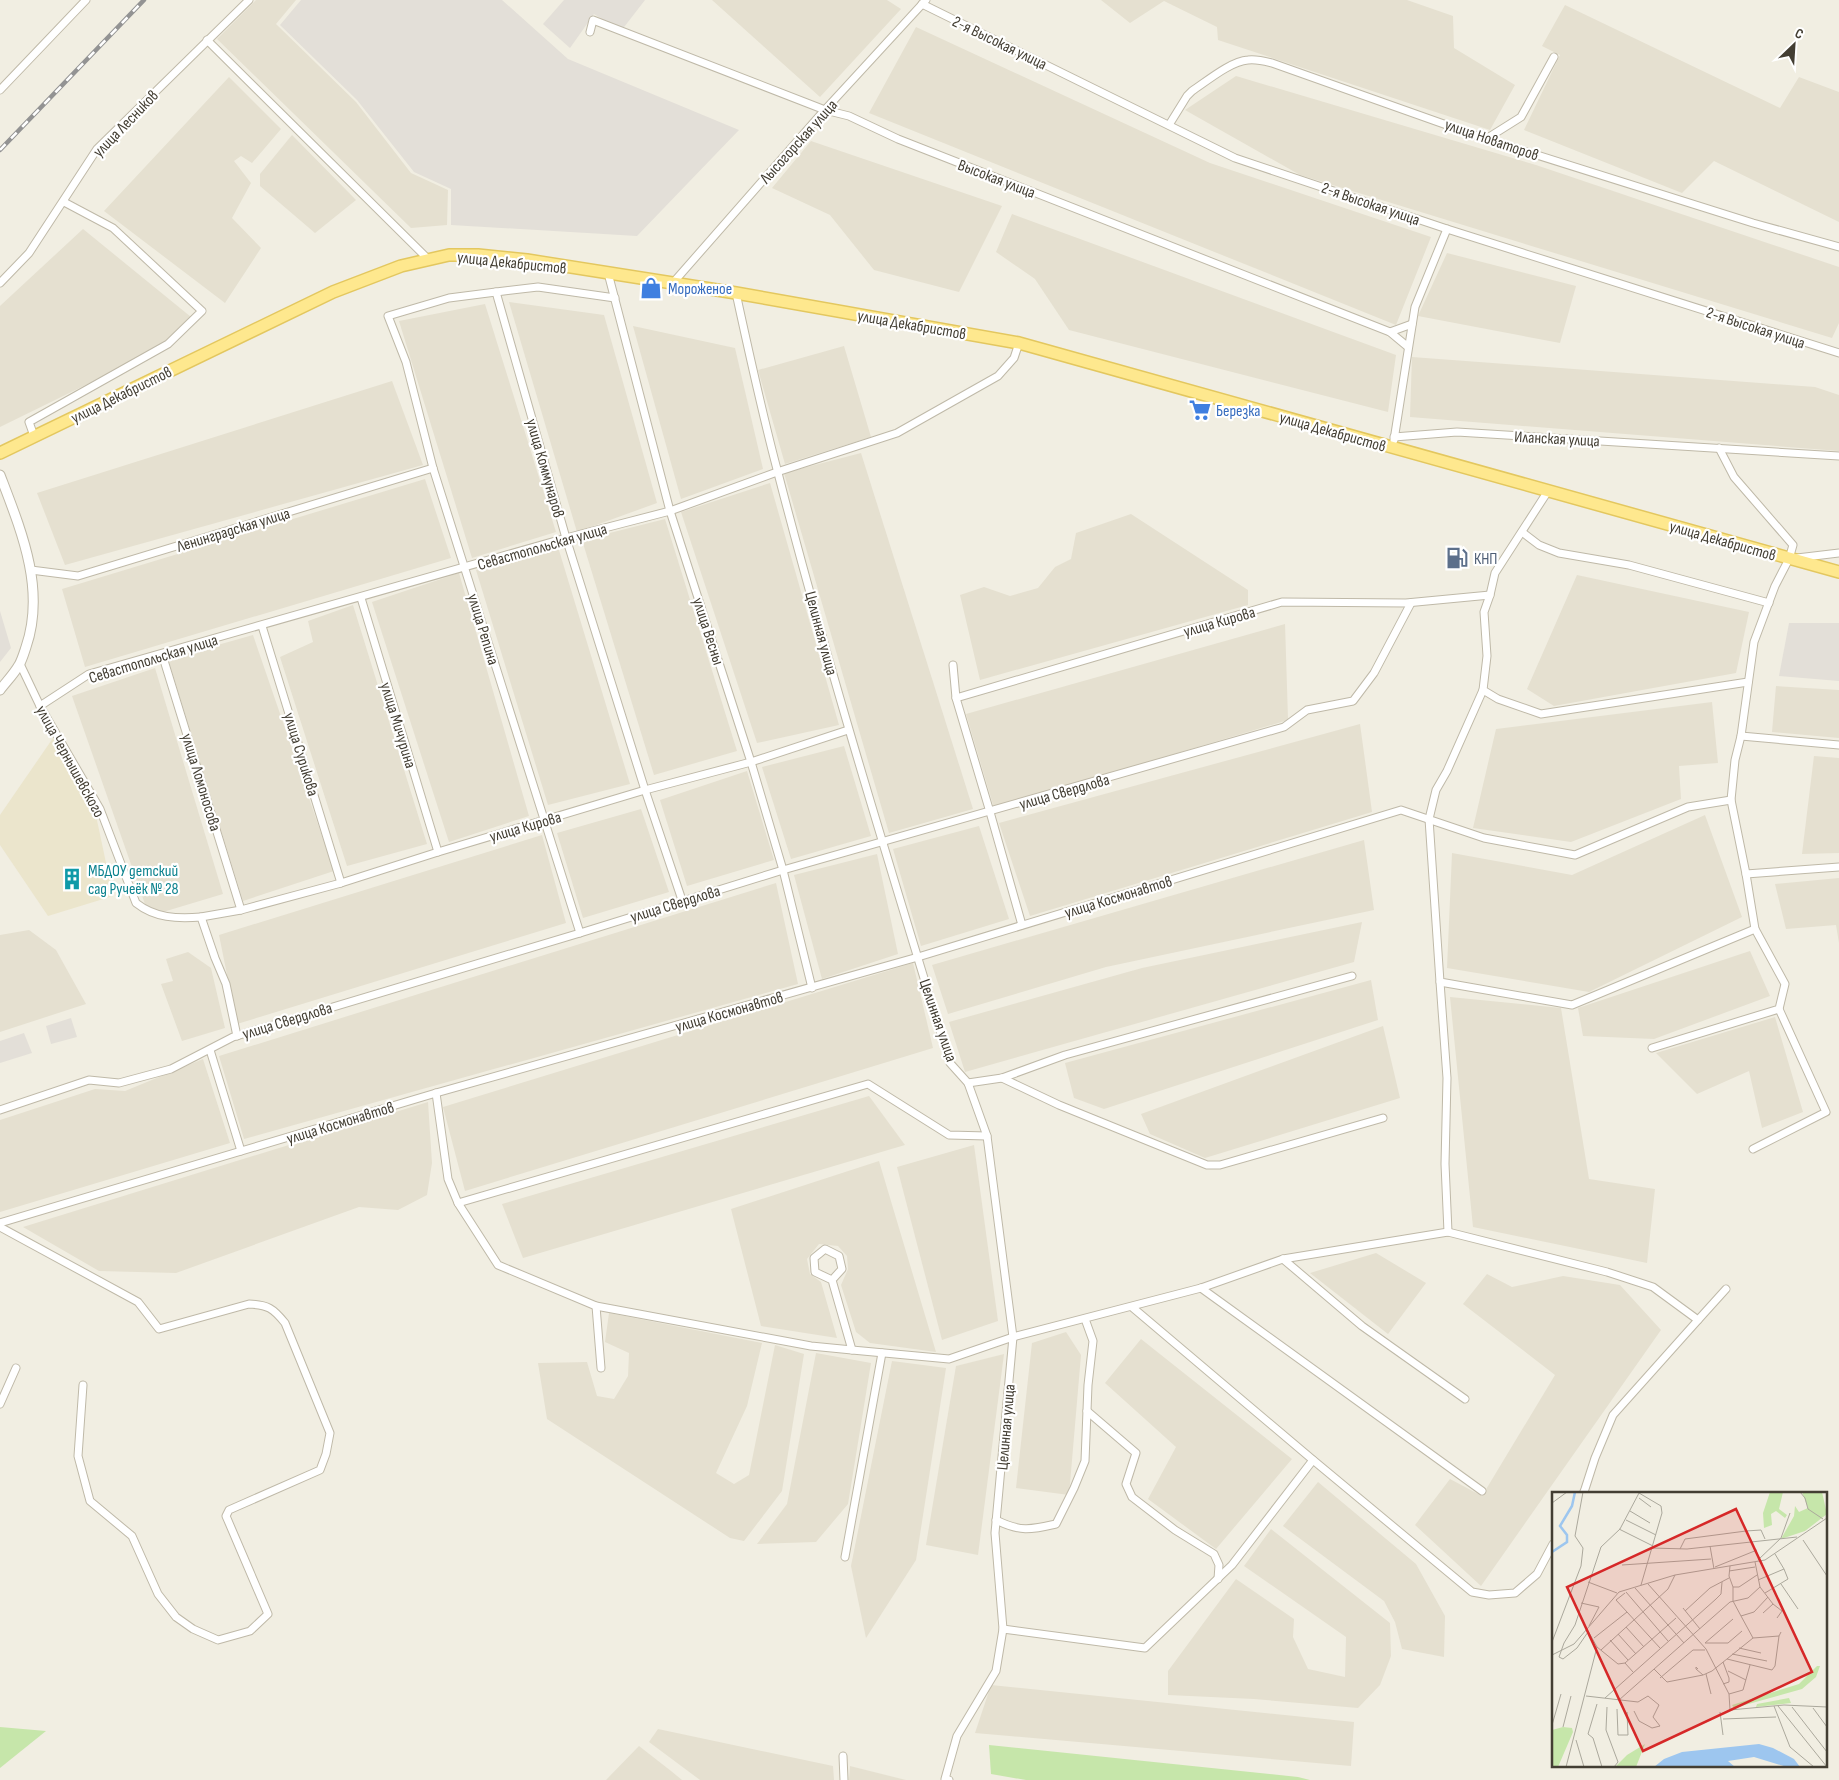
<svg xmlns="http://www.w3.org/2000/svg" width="1839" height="1780" font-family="'Sofia Sans Condensed',sans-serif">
<rect width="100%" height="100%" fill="#f1eee2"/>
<g fill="#e5e0d0">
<path d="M256,0H296L276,24L356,102L411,173L448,190L447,225L411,228L217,39Z"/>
<path d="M712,0H887L901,9L820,97Z"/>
<path d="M1101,0H1407L1453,16L1454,48L1515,85L1490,130L1218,40L1217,27L1164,1L1130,23Z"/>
<path d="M1565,5L1780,108L1799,77L1839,92V222L1714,161L1682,193L1524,130L1560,55L1542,46Z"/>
<path d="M916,27L1210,163L1431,237L1396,325L869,113Z"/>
<path d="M1236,76L1536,165L1839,267V323L1832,338L1300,175L1185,110Z"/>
<path d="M229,77L281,129L252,163L241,156L234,161L251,183L232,218L261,248L225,303L104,211Z"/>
<path d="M292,135L356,200L315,233L260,186V174Z"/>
<path d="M811,141L1002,206L959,292L874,270L830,215L772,188Z"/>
<path d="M1012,214L1396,355L1388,412L1069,330L1035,279L996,252Z"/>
<path d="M83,229L191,317L153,352L0,427V306Z"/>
<path d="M1447,253L1576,286L1560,343L1418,316Z"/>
<path d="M509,302L604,315L657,503L577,532Z"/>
<path d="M485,304L556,532L472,558L399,321Z"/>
<path d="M633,326L735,348L763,469L681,499Z"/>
<path d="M844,346L871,437L785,464L758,370Z"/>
<path d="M1412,357L1815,387L1839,395V451L1410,417Z"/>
<path d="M392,381L423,465L65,565L37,493Z"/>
<path d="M861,453L973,809L889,833L784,473Z"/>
<path d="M425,479L451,558L85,667L62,589Z"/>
<path d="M770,483L839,725L757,743L681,512Z"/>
<path d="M1131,514L1248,590V605L980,680L960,595L984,587L1010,596L1038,588L1055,567L1071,559L1076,533Z"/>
<path d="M665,519L737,751L654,775L582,540Z"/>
<path d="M558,547L630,784L548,805L476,570Z"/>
<path d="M459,573L529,816L449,842L372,602Z"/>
<path d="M1577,575L1749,612L1736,673L1554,706L1527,689Z"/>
<path d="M353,605L427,844L347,866L280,657L313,642L308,621Z"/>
<path d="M1285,624L1288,720L994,808L966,714Z"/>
<path d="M253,635L334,871L243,901L168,659Z"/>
<path d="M155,668L223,894L163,912L146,907L72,696Z"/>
<path d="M1776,686L1839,690V738L1772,732Z"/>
<path d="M1712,702L1718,763L1679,766L1681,799L1571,842L1473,828L1496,729Z"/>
<path d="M1360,724L1372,812L1030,916L999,823Z"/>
<path d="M844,746L871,836L791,859L762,767Z"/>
<path d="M1814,756L1839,758V853L1802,854Z"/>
<path d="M747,771L774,860L687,886L660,800Z"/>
<path d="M641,809L669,892L583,918L557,833Z"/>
<path d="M1705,815L1742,917L1589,992L1447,968L1452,853L1572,875Z"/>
<path d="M979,826L1009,919L921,946L893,849Z"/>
<path d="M542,835L566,923L237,1024L219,935Z"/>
<path d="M1364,840L1374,910L1106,967L948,1014L932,965Z"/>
<path d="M877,854L898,954L822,979L794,875Z"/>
<path d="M1839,878V943L1836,925L1786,929L1775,884Z"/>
<path d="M776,883L798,984L244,1139L219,1056Z"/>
<path d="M1362,922L1354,962L965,1072L949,1022L1142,968Z"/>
<path d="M29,930L56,950L86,1004L0,1032V935Z"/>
<path d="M1750,951L1770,996L1654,1039L1583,1036L1578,1008Z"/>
<path d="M188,952L211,968L225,1028L182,1041L161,984L173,981L166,959Z"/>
<path d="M913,963L933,1048L465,1191L443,1107Z"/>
<path d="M1371,980L1378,1020L1104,1109L1074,1098L1065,1063Z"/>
<path d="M1450,997L1561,1008L1589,1179L1655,1189L1647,1263L1473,1227Z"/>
<path d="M1775,1017L1803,1112L1762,1128L1749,1071L1697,1094L1656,1053Z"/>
<path d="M1383,1026L1400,1098L1205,1158L1150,1134L1141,1114Z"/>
<path d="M203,1059L230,1143L0,1212V1120L95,1089L125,1091Z"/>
<path d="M869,1096L905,1145L523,1258L502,1204Z"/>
<path d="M428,1102L432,1163L427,1195L398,1210L359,1207L176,1273L99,1271L23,1227Z"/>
<path d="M974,1145L998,1321L942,1340L897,1167Z"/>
<path d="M879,1161L936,1352L870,1343L856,1332L841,1285L848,1269L847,1256L838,1246L819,1244L807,1259L810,1274L821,1282L837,1338L761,1326L731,1209Z"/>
<path d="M1376,1253L1426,1283L1388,1334L1310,1273Z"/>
<path d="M1487,1274L1512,1287L1563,1276L1620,1285L1661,1330L1481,1586L1415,1525L1450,1479L1482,1496L1555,1375L1463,1304Z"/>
<path d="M609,1313L762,1343L747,1406L716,1473L734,1484L749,1475L775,1345L804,1354L782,1491L744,1541L730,1538L547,1419L538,1363L587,1362L597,1396L614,1399L628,1376L629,1353L605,1342Z"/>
<path d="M1066,1332L1081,1355L1069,1495L1016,1488L1032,1343Z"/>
<path d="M1141,1339L1292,1459L1216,1549L1148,1499L1176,1447L1105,1383Z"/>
<path d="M816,1353L871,1363L848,1504L816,1542L757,1544L787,1504Z"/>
<path d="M1004,1354L978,1555L926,1545L956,1366Z"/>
<path d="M892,1361L946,1368L916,1560L866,1638L851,1566Z"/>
<path d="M1318,1482L1416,1564L1445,1616L1444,1657L1402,1649L1395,1622L1384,1601L1283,1526Z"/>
<path d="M1271,1529L1390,1623L1391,1656L1380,1685L1358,1708L1254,1699L1168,1695V1671L1236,1579L1294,1619L1293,1637L1308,1669L1345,1677L1346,1637L1244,1566Z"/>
<path d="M991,1685L1354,1722L1351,1766L975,1733Z"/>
<path d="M658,1729L833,1766L834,1780H700L649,1742Z"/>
<path d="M639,1746L671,1771L682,1780H606Z"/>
<path d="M850,1766L906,1780H849Z"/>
</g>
<g fill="#e3dfd8">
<path d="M301,0H502L568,59L739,130L637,236L451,225V189L414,172L357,100L280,25Z"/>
<path d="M564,0H645L621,31L594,14L570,48L543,24Z"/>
<path d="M0,611L11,648L0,662Z"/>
<path d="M1789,623H1839V681L1779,676Z"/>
<path d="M71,1018L77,1037L51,1044L46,1026Z"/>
<path d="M24,1033L32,1053L0,1063V1041Z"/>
</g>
<path fill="#ebe5cc" d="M53,738L94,806L113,896L48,916L0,845V815Z"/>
<g fill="#c6e6aa">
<path d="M0,1727L46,1731L0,1768Z"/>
<path d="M989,1745L1298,1777L1310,1780H1026L991,1774Z"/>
</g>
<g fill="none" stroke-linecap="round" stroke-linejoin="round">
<g stroke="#bfb9a8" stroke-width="9">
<g id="minor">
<path d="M922,4L1235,158L1447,229L1839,353"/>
<path d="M590,32L593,20L825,110L849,116L898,139L1390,332L1408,347"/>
<path d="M207,40L429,260"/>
<path d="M0,90L86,0"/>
<path d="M1169,125L1187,96L1192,91C1207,81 1231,61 1248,60C1257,59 1264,61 1272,63L1486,139L1753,223L1839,247"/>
<path d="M1486,139L1521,117L1554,57"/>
<path d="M608,273L670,511L751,762L783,870L812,988"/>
<path d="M0,283L29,253L97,149L249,0"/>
<path d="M672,284L822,113L926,0"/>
<path d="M496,292L449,298L388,316L406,362L433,468L580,933"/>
<path d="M736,293C749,353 762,413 778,473C829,671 890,867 950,1063L968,1083L987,1136L1013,1337L995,1533L1003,1629L996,1671L957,1736L945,1779L949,1780"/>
<path d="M615,298L538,287L496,292L566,538L645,790L682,900"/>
<path d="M1390,332L1412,324"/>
<path d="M34,436L29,422L168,344L202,311L113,228L64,202"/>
<path d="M1394,437L1457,432L1839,456"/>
<path d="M1394,440L1415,307L1447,229"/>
<path d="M1548,491L1495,573L1490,595L1484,612L1487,656L1483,690L1498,699L1541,714L1748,682"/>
<path d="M1522,532L1539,545L1559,553L1629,565L1769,603"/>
<path d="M1797,558L1839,553"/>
<path d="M31,570L78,576L433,468"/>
<path d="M361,598L438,852"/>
<path d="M262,626L341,883"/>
<path d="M162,654L241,910"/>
<path d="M20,664L40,706L100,809L136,903C155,918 177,919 201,917L215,958L226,984L237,1036"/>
<path d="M953,665L956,698L990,812L1022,925"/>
<path d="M1483,690L1447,771L1436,790L1429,819L1440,982L1572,1005L1755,929"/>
<path d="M956,698L1282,602L1406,603L1490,595"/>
<path d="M40,706L89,674L566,538L670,511L777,472L897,433L998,376L1014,358L1019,343"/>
<path d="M1741,736L1839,745"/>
<path d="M1746,874L1839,867"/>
<path d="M201,917L241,910L341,883L438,852L645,790L751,762L848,730"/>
<path d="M1440,982L1447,1078L1445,1164L1448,1232"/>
<path d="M1652,1048L1779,1009L1785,984L1755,929L1746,874L1731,800L1735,760L1741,736L1754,642L1775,586L1789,559L1793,545L1734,477L1719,448"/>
<path d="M210,1050L241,1151"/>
<path d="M1002,1078L1059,1105L1207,1165H1220L1383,1118"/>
<path d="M968,1083L1002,1078L1065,1055L1352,976"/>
<path d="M436,1093L448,1179L458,1203L498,1265L596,1306L811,1346L852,1350L832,1280L815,1272L814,1258L825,1249L839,1256L842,1269L832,1280"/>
<path d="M0,1110L89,1080L119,1083L171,1069L233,1037L580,933L783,870L1284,727L1307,710L1353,701L1374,673L1411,603"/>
<path d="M1753,1149L1826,1112L1779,1009"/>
<path d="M458,1203L868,1084L949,1135L987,1136"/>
<path d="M0,1223L436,1093L918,957L1401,810L1484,838L1575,855L1688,807L1731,800"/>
<path d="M0,1227L138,1302L159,1329L249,1304C268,1305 273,1308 285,1323L330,1433L326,1454L320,1470L229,1510L226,1516L268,1614L250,1631L218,1640L193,1629L176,1617L158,1594L132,1536L90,1501L78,1456L83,1385"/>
<path d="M1283,1259L1362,1326L1465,1399"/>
<path d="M1201,1288L1482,1491"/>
<path d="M596,1306L601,1368"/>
<path d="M1132,1307L1313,1460L1472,1592L1489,1595L1515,1593L1537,1574L1553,1544"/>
<path d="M852,1350L949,1359L1013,1337L1201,1288L1283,1259L1448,1232L1607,1272L1653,1287L1698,1320L1726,1289"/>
<path d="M0,1404L16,1368"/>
<path d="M1087,1411L1136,1453L1126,1484L1132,1497L1175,1530L1214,1554L1219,1565L1218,1579"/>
<path d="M1583,1494L1585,1489L1595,1458L1613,1415L1698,1320"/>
<path d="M996,1520C1020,1532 1030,1530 1056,1524L1074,1488L1085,1461L1088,1385L1093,1341L1085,1319"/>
<path d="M845,1557L882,1353"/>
<path d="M1003,1629L1145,1648L1232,1565L1313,1460"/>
<path d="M843,1756L844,1780"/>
</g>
</g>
<g stroke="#bfb9a8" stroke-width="11">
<path id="tertiary" d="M0,475C21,530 46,589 26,647C24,653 22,660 19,665C14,674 6,682 0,690"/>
</g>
<g stroke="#e3c75f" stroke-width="14">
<path id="primary" d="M0,453L333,292L401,266L449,255H478L527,260L736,293L1019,343L1839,572"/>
</g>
<use href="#minor" stroke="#fff" stroke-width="7"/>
<use href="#tertiary" stroke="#fff" stroke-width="9"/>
<use href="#primary" stroke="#fee88e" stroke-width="11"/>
<g stroke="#939393" stroke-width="4.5">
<path id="rail" d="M0,150L144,0"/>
</g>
<use href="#rail" stroke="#fff" stroke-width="2.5" stroke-dasharray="8" stroke-linecap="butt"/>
</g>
<defs>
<g id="shop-bare" transform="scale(1.725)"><path d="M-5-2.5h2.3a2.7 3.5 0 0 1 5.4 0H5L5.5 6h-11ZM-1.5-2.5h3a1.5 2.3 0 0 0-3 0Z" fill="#3f7fe0" stroke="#fff" stroke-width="2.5" paint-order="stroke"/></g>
<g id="supermarket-bare" transform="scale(1.725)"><path d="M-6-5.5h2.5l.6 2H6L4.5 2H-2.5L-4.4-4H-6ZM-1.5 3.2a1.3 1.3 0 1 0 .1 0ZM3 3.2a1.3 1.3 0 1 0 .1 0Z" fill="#3f7fe0" stroke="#fff" stroke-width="2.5" paint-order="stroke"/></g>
<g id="fuel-bare" transform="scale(1.725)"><path d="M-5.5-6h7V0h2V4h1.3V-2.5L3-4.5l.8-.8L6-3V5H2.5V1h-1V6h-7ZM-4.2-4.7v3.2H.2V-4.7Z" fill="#5c6f8a" stroke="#fff" stroke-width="2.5" paint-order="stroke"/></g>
<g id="building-bare" transform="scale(1.725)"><path d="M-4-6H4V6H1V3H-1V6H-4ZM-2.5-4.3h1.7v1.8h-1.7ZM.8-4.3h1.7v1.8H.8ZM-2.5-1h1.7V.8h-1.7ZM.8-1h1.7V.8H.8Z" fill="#0f9aa8" stroke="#fff" stroke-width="2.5" paint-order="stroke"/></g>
</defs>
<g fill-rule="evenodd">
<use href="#shop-bare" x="651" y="288"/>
<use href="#supermarket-bare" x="1200" y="410"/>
<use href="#fuel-bare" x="1457" y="558"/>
<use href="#building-bare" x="72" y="879"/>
</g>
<g text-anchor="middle" stroke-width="4.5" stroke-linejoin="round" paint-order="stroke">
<g font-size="16" fill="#433e33" stroke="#fff">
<text transform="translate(1000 42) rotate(26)" y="6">2-я Высокая улица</text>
<text transform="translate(125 123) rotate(-46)" y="6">улица Лесников</text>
<text transform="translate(1492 139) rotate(19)" y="6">улица Новаторов</text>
<text transform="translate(798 141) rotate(-48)" y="6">Лысогорская улица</text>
<text transform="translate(997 178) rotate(21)" y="6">Высокая улица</text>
<text transform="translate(1371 203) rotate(19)" y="6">2-я Высокая улица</text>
<text transform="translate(512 262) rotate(6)" y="6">улица Декабристов</text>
<text transform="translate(912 324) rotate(10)" y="6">улица Декабристов</text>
<text transform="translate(1756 327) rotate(18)" y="6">2-я Высокая улица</text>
<text transform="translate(121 394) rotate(-26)" y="6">улица Декабристов</text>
<text transform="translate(1333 431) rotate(16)" y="6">улица Декабристов</text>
<text transform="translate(1557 438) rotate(3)" y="6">Иланская улица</text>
<text transform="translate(546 468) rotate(74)" y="6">улица Коммунаров</text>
<text transform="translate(233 529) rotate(-17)" y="6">Ленинградская улица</text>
<text transform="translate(1723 540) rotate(16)" y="6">улица Декабристов</text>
<text transform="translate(542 546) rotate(-16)" y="6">Севастопольская улица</text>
<text transform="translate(1219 621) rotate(-16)" y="6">улица Кирова</text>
<text transform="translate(484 629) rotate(73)" y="6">улица Репина</text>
<text transform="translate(709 631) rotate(72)" y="6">улица Весны</text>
<text transform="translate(822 633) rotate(75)" y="6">Целинная улица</text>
<text transform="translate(153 658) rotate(-17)" y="6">Севастопольская улица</text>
<text transform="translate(399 725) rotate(73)" y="6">улица Мичурина</text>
<text transform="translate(302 754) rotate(73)" y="6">улица Сурикова</text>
<text transform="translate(71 761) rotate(61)" y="6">улица Чернышевского</text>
<text transform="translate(202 782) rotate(73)" y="6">улица Ломоносова</text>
<text transform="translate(1064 791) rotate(-16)" y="6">улица Свердлова</text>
<text transform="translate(525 826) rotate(-16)" y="6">улица Кирова</text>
<text transform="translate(1118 896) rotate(-17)" y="6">улица Космонавтов</text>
<text transform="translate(675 903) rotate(-17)" y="6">улица Свердлова</text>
<text transform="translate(729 1011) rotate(-16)" y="6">улица Космонавтов</text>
<text transform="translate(287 1020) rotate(-17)" y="6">улица Свердлова</text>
<text transform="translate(939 1020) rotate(71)" y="6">Целинная улица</text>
<text transform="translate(340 1122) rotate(-17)" y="6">улица Космонавтов</text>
<text transform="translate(1005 1427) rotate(-85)" y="6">Целинная улица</text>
</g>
<g font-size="16" fill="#366cbe" stroke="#fff" text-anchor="start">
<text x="668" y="294">Мороженое</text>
<text x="1216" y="416">Березка</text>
</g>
<g font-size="16" fill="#4e5e75" stroke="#fff" text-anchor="start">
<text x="1474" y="564">КНП</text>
</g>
<g font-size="16" fill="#0d838f" stroke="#fff" text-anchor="start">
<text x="88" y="876">МБДОУ детский<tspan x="88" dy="18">сад Ручеёк № 28</tspan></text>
</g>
</g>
<g transform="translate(1552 1492)">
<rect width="275" height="275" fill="#f1eee2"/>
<path d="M218,0H231L227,17L235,23L233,26L224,19L219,22L220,33L212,36L211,21ZM250,0H270L275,22L253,39L229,47L242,24L243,14L247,20L256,16ZM265,174H268L264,185L250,197L182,216L180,213L247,192ZM237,206L239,211L204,215L205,212ZM11,235L20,236L21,240L6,275H0V238ZM93,252L84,275H63L75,263Z" fill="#c6e6aa"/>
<path d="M207,252L221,256L242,267L248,275H235L202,265L176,269L183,275H102L112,267L130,260Z" fill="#9dc6ef"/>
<path fill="none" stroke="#9dc6ef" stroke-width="2.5" d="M0,60L15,50V43L8,34L20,14L23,0"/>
<path fill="none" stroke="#aba89c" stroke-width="1" d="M248,0L253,6L256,17L271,27M87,1L109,14L110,21L89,93M87,6L99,15M0,11L15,0M78,19L98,31M74,28L104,43M67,37L101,54M251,48L275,84M158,54L162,77M100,56L135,57L245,45M128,57L133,47L194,39L209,38L213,47M223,62L232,77M206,68L229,46L238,21M203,70L208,95L221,112L211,121M70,73L159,67M178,74L177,84L181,95H187L205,83M163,75L205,58M177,79L203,75M206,88L232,77L236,87L213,101M36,90L65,101M96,92L154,157L177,202L178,218L232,213L275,215M229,92L246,117M181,95V109L189,124L202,120L216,105M83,96L132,151M74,100L116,149M73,101L64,108L108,156M29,111L47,115L37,134M221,112L230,119L225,126M131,116L148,137M133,119L158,96L177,86M189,124L201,146M74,135L92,155M36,140L25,156L11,167L7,165L12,151L23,133L49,55L68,37L87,1M66,142L84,162M42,146L75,120M58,148L76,168M0,150L29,74L31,56L23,44L31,0M153,151H176L190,139M153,151L181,127M45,155L66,172L73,171L81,180M187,156L209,161M49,158L116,97L123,83M180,162L215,169M0,163L22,152L67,100L123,83L213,68L275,26M175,167L220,178L223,174L227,144M171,170L177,186V190L171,192M73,171L124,126M102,177L115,190L151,183L144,177V175L146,177M176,179L194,188M154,182L159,202M151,183L160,179L201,146L227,144L229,140M108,186L141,158H153M177,202L191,198L198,173M34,204L86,210L96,204L107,213L101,225L108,234L100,236L87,229L82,219M53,206L164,107L169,102L170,90M67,208L178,110L196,106L208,95M45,212L36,242L41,246L50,275M222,214L238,255L262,275M226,214L275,275M55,215L54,238L66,270L62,275M240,215L275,260M261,216L275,235M65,217L66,243H76L75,220M168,220L171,243M171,227L224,225M0,233L9,202M11,235L19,204M24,248L32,275M14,275L45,155L36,139"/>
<path fill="#d62828" fill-opacity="0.15" stroke="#d62828" stroke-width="2.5" d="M184,17L260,180L91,259L15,95Z"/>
<rect width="275" height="275" fill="none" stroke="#433e33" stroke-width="2.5"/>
</g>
<g transform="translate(1794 45) rotate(25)" stroke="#ffffff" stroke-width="4" paint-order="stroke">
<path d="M0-4L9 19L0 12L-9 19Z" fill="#433e33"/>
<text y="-8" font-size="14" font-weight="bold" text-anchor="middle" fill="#433e33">С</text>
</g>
</svg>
